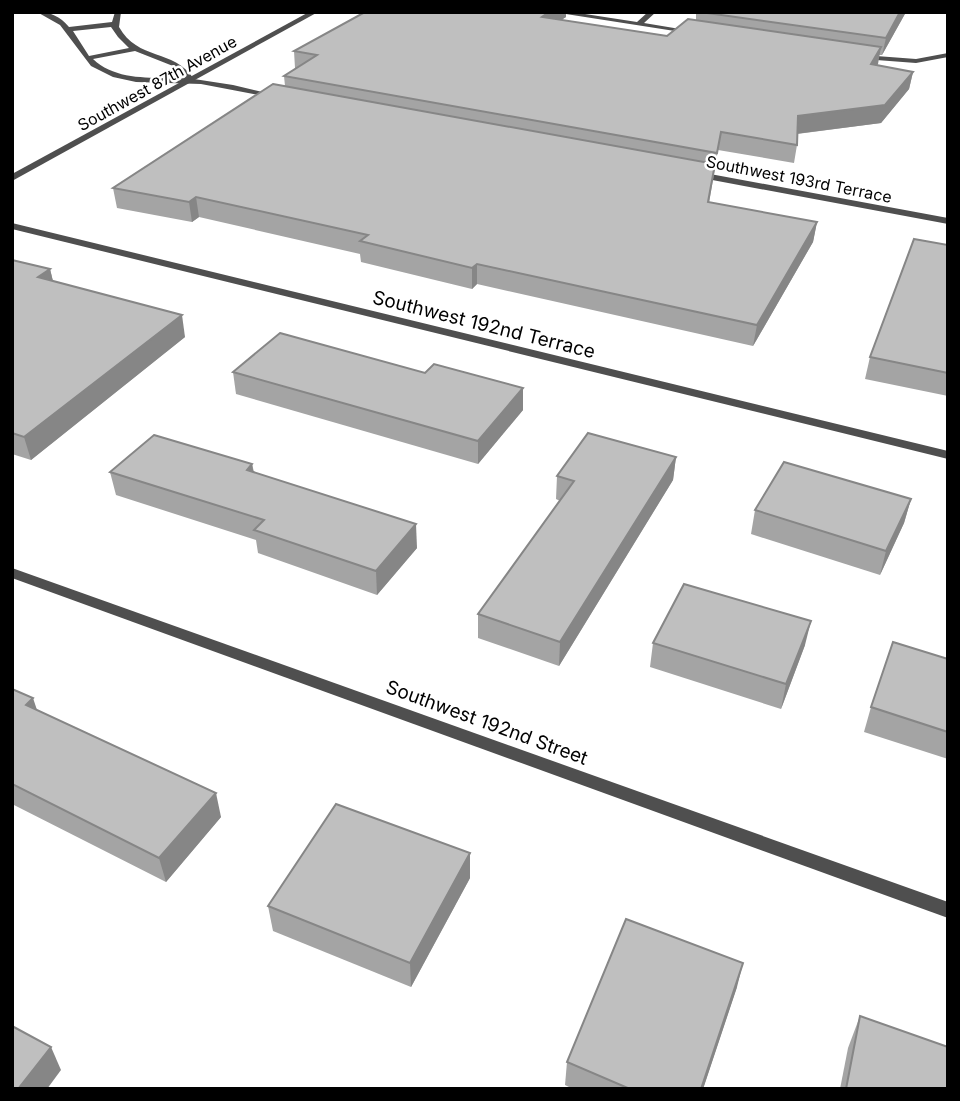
<svg xmlns="http://www.w3.org/2000/svg" width="960" height="1101" font-family="Inter,sans-serif">
<rect width="100%" height="100%" fill="#fff"/>
<g fill="none" stroke-linecap="round" stroke-linejoin="round">
<g fill="#4f4f4f" fill-rule="evenodd">
<path d="M37,12C50,12 60,16 69,27L112,22L115,12H121L119,27C138,61 173,48 194,79L233,85L279,96L275,98L201,84L136,82L113,77L91,66L60,25ZM111,27L118,37L129,48L89,56L73,31ZM135,51L173,66L185,78C155,77 117,82 93,59Z"/>
<path d="M553,12H572L637,22L648,12H656L644,23L698,32L694,34Z"/>
<path d="M948,53V57L916,63L863,59L859,57L863,55L916,59Z"/>
<path d="M694,171L948,218V224L691,176L689,174Z"/>
<path d="M12,223L948,451V459L12,229Z"/>
<path d="M12,568L948,902V918L12,578Z"/>
</g>
<path fill="#4f4f4f" fill-rule="evenodd" d="M309,12H318L12,181V174Z"/>
</g>
<g fill="#a4a4a4">
<path d="M365,12H566V17L561,20L667,36L696,20V12H906L882,55H879L877,65L913,72L909,89L881,123L797,134V145L794,163L718,150L709,203L817,222L813,242L753,346L477,284L472,289L361,262L360,254L199,217L192,222L117,208L113,188L285,86L284,76L297,68H295L294,51Z"/>
<path d="M948,245V396L865,379L870,357Z"/>
<path d="M12,260L50,269L53,281L185,337L31,460L12,454Z"/>
<path d="M233,372L425,373L523,388V410L478,464L236,394Z"/>
<path d="M676,457L673,480L559,666L478,638V614L560,501L556,499L557,476Z"/>
<path d="M252,464L254,472L417,548L377,595L258,553L256,540L116,495L110,472Z"/>
<path d="M911,499L904,523L880,575L751,534L755,510Z"/>
<path d="M653,643L805,645L781,709L650,667Z"/>
<path d="M948,659V759L864,732L871,707Z"/>
<path d="M12,689L37,710L221,817L166,882L12,804Z"/>
<path d="M470,878L411,987L273,931L268,906Z"/>
<path d="M737,987L703,1089H573L565,1085L567,1062Z"/>
<path d="M860,1016L948,1089H840L848,1048Z"/>
</g>
<g fill="#868686">
<path d="M549,12H566V17L541,33L542,17Z"/>
<path d="M900,12H906L882,55L886,38Z"/>
<path d="M881,47L878,64L868,81L871,64Z"/>
<path d="M913,72L909,89L881,123L795,134L798,116Z"/>
<path d="M196,197L199,217L192,222L189,202Z"/>
<path d="M817,222L813,242L753,346L757,325Z"/>
<path d="M477,264V284L472,289V268Z"/>
<path d="M50,269L55,290L38,277Z"/>
<path d="M182,315L185,337L31,460L24,437Z"/>
<path d="M523,388V410L478,464V441Z"/>
<path d="M676,457L673,480L559,666L560,642Z"/>
<path d="M252,464L256,488L247,470Z"/>
<path d="M911,499L904,523L880,575L886,551Z"/>
<path d="M416,524L417,548L377,595L376,571Z"/>
<path d="M811,621L805,645L781,709L786,684Z"/>
<path d="M33,698L41,722L26,705Z"/>
<path d="M216,793L221,817L166,882L159,858Z"/>
<path d="M470,853V878L411,987L410,963Z"/>
<path d="M743,963L737,987L703,1089H701Z"/>
<path d="M51,1047L61,1070L47,1089H18Z"/>
</g>
<g fill="#bfbfbf" stroke="#868686" stroke-width="2">
<path d="M365,12H549L542,17L667,36L688,19L881,47L871,64L913,72L885,105L798,116L797,145L721,132L717,153L284,76L317,55L294,51Z"/>
<path d="M700,12H900L886,38Z"/>
<path d="M273,84L715,164L708,202L817,222L757,325L477,264L472,268L360,241L368,235L196,197L189,202L113,188Z"/>
<path d="M914,239L948,245V373L870,357Z"/>
<path d="M12,260L50,269L38,277L182,315L24,437L12,433Z"/>
<path d="M280,333L425,373L434,364L523,388L478,441L233,372Z"/>
<path d="M588,433L676,457L560,642L478,614L574,481L557,476Z"/>
<path d="M154,435L252,464L247,470L416,524L376,571L254,530L264,520L110,472Z"/>
<path d="M784,462L911,499L886,551L755,510Z"/>
<path d="M684,584L811,621L786,684L653,643Z"/>
<path d="M893,642L948,659V732L871,707Z"/>
<path d="M12,689L33,698L26,705L216,793L159,858L12,784Z"/>
<path d="M336,804L470,853L410,963L268,906Z"/>
<path d="M626,919L743,963L701,1089H630L567,1062Z"/>
<path d="M860,1016L948,1047V1089H846Z"/>
<path d="M12,1026L51,1047L18,1089H12Z"/>
</g>
<g text-anchor="middle" stroke-width="5" stroke-linejoin="round" paint-order="stroke">
<g font-size="16" fill="#000" stroke="#fff">
<text transform="translate(157 83) rotate(-29)" y="6">Southwest 87th Avenue</text>
<text transform="translate(799 179) rotate(11)" y="6">Southwest 193rd Terrace</text>
</g>
<g font-size="19" fill="#000" stroke="#fff">
<text transform="translate(484 324) rotate(14)" y="7">Southwest 192nd Terrace</text>
<text transform="translate(487 722) rotate(20)" y="7">Southwest 192nd Street</text>
</g>
</g>
<rect width="960" height="1101" fill="none" stroke="#000000" stroke-width="28"/>
</svg>
